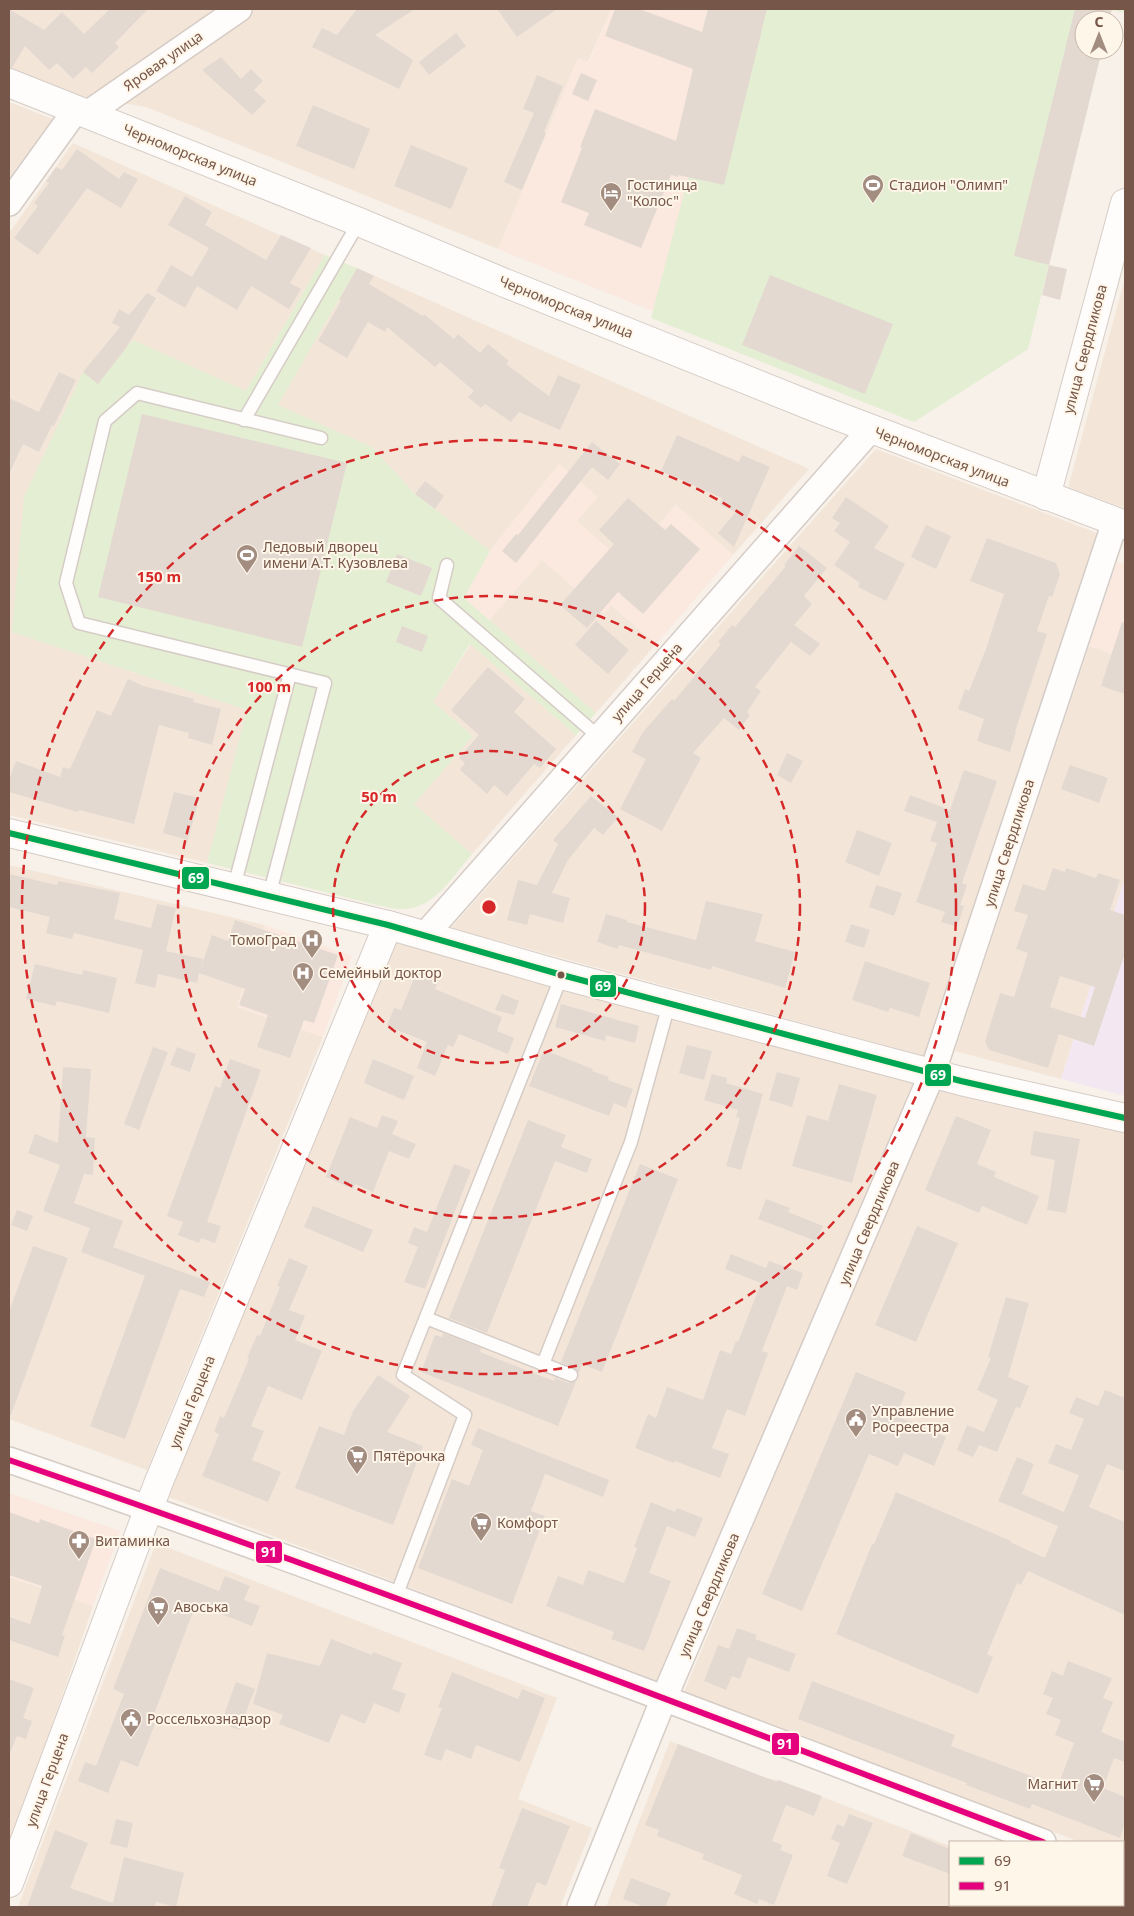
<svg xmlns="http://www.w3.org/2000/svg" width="1134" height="1916" font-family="'Noto Sans',sans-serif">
<rect width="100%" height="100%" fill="#f7f1e9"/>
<g fill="#f3e6d9">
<path d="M9,9H611L588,62L578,58L498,249L146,107L73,95L9,68Z"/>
<path d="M9,102L55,120L9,184Z"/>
<path d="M73,143L325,255L246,391L133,341L12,632L247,710L207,863L9,815V233Z"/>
<path d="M357,268L809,469L733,555L676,505L625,563L576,521L559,464L490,551L415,494L372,447L277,405Z"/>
<path d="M1125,278V508L1068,488Z"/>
<path d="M876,449L1097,533L925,1056L451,928Z"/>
<path d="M542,560L604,613L611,605L656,644L596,713L489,620Z"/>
<path d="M471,644L576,735L472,854L414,804L473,736L433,702Z"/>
<path d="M1089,646L1125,658V878L1061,1079L955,1051Z"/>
<path d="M9,865L265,925L237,1007L323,1037L147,1470L9,1419Z"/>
<path d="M395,940L913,1082L658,1681L166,1496Z"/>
<path d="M937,1088L1125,1126V1859H1123V1842H1080L684,1692Z"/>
<path d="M156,1543L557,1698L518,1799L592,1828L560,1907H18Z"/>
<path d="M9,1577L93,1606L9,1850Z"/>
<path d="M670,1741L766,1778L778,1780L950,1846V1905H982L981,1907H606Z"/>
</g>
<g fill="#fbe8df">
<path d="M611,9H708L680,124L690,177L653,311L498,249L578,58L589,62Z"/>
<path d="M559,464L598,497L577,521L625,563L676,505L733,555L656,644L612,605L604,614L542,560L489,620L464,598L490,551Z"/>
<path d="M1117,562L1125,564V658L1089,646Z"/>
<path d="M265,925L352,956L323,1037L237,1007Z"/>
<path d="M9,1493L120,1531L93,1606L9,1577Z"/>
<path d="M982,1905H1100L1099,1907H981Z"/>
</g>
<path fill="#f3e8f2" d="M1125,878V1096L1061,1079Z"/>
<g fill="#e4eed3">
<path d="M708,9H1125V13L1112,10L1109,20H1084V50H1102L1028,349L914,422L651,318L701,129L680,124Z"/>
<path d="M325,255L357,268L278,405L372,447L415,494L490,551L464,598L596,713L576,735L470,644L433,702L473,736L414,804L472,854C454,875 435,908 404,909C397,910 388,907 381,906L207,863L247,710L12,632L24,497L83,372L105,346L119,357L133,340L246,391Z"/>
</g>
<g fill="#e3d9d1" fill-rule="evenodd">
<path d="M9,9L44,30L62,12L84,34L110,9H148L115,43L119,47L92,73L86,67L73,79L57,63L49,70L25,46L12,68H9Z"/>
<path d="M357,9H415L375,35L413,60L399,89L312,47L322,28L337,35Z"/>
<path d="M497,9H557L517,37Z"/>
<path d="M615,9H639L702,32L708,9H767L724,185L678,175V177L671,175L641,248L584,225L589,213L561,202L582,148L580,147L595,109L676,141L693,69L605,36Z"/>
<path d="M1075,9H1112L1109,20H1084V50H1102L1049,265L1014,256Z"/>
<path d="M456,33L466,46L429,75L419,62Z"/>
<path d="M221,57L241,79L251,69L263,81L254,90L266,101L252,115L202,70Z"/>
<path d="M581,73L597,80L588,101L572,94Z"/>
<path d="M537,75L563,86L544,132L546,133L522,190L504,182L534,113L523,109Z"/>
<path d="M313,105L370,129L354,169L296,146Z"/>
<path d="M411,145L468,168L451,209L394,186Z"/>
<path d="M77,149L119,179L124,172L138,179L121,208L87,188L38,255L14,238L38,206L34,203L49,183L46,181L56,167L62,170Z"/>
<path d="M185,196L212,212L205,225L266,260L281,235L311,248L290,283L301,289L289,309L251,286L237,310L197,286L185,308L156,291L171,265L192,277L209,248L168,225Z"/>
<path d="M1049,265L1067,269L1060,300L1042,295Z"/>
<path d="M357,268L374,276L369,284L423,316L424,314L454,339L458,334L480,353L488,344L509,361L506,364L549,396L558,375L581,385L560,430L519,412L511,422L485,404L481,408L468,397L474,391L440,362L435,367L387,327L385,332L368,322L347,358L318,341L341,301L339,300Z"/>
<path d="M770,275L893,324L865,394L742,345Z"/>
<path d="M147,293L156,298L126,348L98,384L83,372L120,327L112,323L119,309L129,315Z"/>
<path d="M59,372L76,380L54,426L52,425L39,452L23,444L9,474V398L39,412Z"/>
<path d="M142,414L347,463L302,647L98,597Z"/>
<path d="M677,435L739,462L742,455L770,467L734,547L718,533L736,512L720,505L722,498L661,471Z"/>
<path d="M592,442L620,464L608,480L592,467L516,563L502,551L516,534L518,535Z"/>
<path d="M425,481L444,496L435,509L415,494Z"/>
<path d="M846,497L889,526L874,548L905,564L886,601L858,587L860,583L834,565L850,542L834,531L840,523L832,518Z"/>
<path d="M628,498L665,530L671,524L700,549L643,614L618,592L587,628L560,605L614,544L599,530Z"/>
<path d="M926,525L951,536L936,569L911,557Z"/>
<path d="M987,538L1056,563L1060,574L1052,597L1049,596L1037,631L1047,634L1015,732H1016L1010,752L977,741L984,719L958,709L965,689L969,691L986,649L1004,594L970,581Z"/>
<path d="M799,546L827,568L804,596L812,604L794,625L820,644L810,656L791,642L755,687L761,691L747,712L750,715L739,730L724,718L693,753L701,758L662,831L620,809L646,759L632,752L643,732L672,699L674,701L721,644L718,642L732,625L735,627L786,566L784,565Z"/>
<path d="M397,554L432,568L421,596L386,582Z"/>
<path d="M596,621L629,650L608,674L575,645Z"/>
<path d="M1122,622L1125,623V694L1101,686Z"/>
<path d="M402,626L428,636L422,652L396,642Z"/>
<path d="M488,667L525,699L514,712L556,749L540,768L534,764L507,796L494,785L487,794L460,770L465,763L459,758L479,735L451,710Z"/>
<path d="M128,679L143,686L194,699L193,702L221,709L212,745L188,738L189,733L159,725L134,824L79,810L78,812L9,792V780L16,761L60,777L63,767L70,769L97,710L111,716Z"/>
<path d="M787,753L803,761L791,783L777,775Z"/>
<path d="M1070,765L1108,778L1099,803L1061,789Z"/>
<path d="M964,770L997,781L962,883L967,885L960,905L964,906L957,927L941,922L945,912L916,902L937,843L930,841L937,822L904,811L910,795L950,810Z"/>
<path d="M174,792L199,798L188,840L163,833Z"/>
<path d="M591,796L618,817L603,835L594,828L568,860L552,893L570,898L563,923L530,914L527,925L507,920L518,880L537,885L558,844L553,840Z"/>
<path d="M857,830L892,843L879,876L845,862Z"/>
<path d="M1053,868L1065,872L1066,868L1096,878L1098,873L1120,880L1110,910L1125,915V953L1094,1046L1059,1034L1048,1068L989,1050L985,1042L1000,993L1014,997L1028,953L1016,949L1028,915L1014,911L1023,884L1045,891ZM1060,976L1095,987L1085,1018L1050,1007Z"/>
<path d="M9,874L57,885L58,881L120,893L114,919L151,928L157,904L176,908L166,951L203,959L201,967L212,935L228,941L235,920L338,955L314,1023L304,1020L290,1058L257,1047L268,1015L239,1005L245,989L199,973L197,983L158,974L155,988L135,983L143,950L74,933L72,939L46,933L50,917L9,907Z"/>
<path d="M876,885L902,893L894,916L869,907Z"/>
<path d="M706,901L763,914L755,941L795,952L785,988L712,966L711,970L619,945L618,949L597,942L606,914L627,920V922L696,940Z"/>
<path d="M851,924L870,930L864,948L845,942Z"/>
<path d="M865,961L930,983L919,1017L890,1008L888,1012L852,1000Z"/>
<path d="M35,964L82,975L83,970L117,978L109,1013L57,1001L55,1006L26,999Z"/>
<path d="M418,969L440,978L435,989L502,1017L497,1031L514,1038L508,1054L459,1034L453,1047L448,1045L435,1076L417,1068L427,1042L387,1026L394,1008L401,1010Z"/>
<path d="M502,994L519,1001L514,1015L495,1010Z"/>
<path d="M561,1004L639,1026L635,1043L606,1035L605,1041L555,1027Z"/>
<path d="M687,1045L712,1051L704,1080L679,1073Z"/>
<path d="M153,1047L168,1052L139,1130L124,1124Z"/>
<path d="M177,1047L196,1054L190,1072L170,1065Z"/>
<path d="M544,1050L593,1069L592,1071L609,1077L608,1080L633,1089L626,1108L614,1103L609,1116L529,1086Z"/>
<path d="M230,1059L261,1070L207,1222L221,1226L215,1243L201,1238L199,1243L178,1235L183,1222L167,1216L215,1086L220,1088Z"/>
<path d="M373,1059L414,1076L404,1100L364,1083Z"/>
<path d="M63,1067L91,1069L86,1137L95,1138L93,1175L84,1174L74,1203L123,1221L113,1247L210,1282L204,1297L180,1289L125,1439L90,1426L145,1276L81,1252L90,1228L43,1211L60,1165L28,1153L35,1134L58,1143Z"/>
<path d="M777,1072L800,1078L792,1107L769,1100Z"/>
<path d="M712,1074L727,1078L726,1083L763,1094L741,1170L726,1166L740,1118L736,1117L738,1110L704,1100Z"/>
<path d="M839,1084L877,1095L852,1183L792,1166L807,1115L828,1121Z"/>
<path d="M382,1115L398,1121L392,1134L416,1144L409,1159L389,1151L373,1192L355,1184L353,1189L326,1177L350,1117L377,1128Z"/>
<path d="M956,1116L991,1130L977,1164L996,1172L994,1177L1039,1196L1027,1225L982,1206L979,1213L925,1190Z"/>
<path d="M528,1120L566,1135L561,1147L592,1159L587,1173L555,1161L487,1333L449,1318Z"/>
<path d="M1034,1131L1080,1139L1066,1213L1047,1210L1055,1160L1030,1155Z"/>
<path d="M454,1164L471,1170L425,1289L404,1282L418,1247L408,1243L414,1227L427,1232Z"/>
<path d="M640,1164L678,1179L602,1372L582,1364L579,1373L574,1368L561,1362Z"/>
<path d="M766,1199L790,1208L788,1212L823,1226L816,1241L758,1219Z"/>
<path d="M313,1206L373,1230L363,1252L304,1227Z"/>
<path d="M17,1210L33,1216L27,1231L11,1225Z"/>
<path d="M917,1226L958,1243L916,1342L875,1325Z"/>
<path d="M33,1246L68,1258L11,1415H9V1312Z"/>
<path d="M731,1254L766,1268L769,1261L803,1273L797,1290L787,1286L762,1351L768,1353L745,1416L727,1409L712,1448L729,1454L720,1478L675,1461L674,1463L635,1448L648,1414L656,1418L667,1387L703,1400L720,1350L731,1354L736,1341L738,1342L761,1283L725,1269Z"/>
<path d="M289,1258L308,1266L289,1310L305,1316L295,1340L322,1351L302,1400L268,1386L251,1426L264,1431L252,1460L281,1472L268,1502L202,1476L219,1434L214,1432L220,1416L224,1418L249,1359L247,1358L257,1335L260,1336L280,1287L277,1286Z"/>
<path d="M1006,1297L1029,1303L1008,1377L1029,1386L1020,1408L1016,1407L997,1452L979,1445L973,1457L957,1450L967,1425L984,1432L998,1400L977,1390L991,1358L988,1357Z"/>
<path d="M443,1333L481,1348L480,1352L554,1381L555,1378L568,1383L576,1382L558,1426L421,1372L435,1335L442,1337Z"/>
<path d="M856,1372L906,1392L896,1416L946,1437L934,1466L904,1453L898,1466L869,1454L802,1611L762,1594Z"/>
<path d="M378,1375L410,1396L387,1432L423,1446L393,1525L295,1488L319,1426L344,1435L353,1411Z"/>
<path d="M1105,1390L1125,1398V1471L1107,1464L1089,1507L1125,1522V1615L1028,1571L1021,1585L1017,1583L987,1654L993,1657L978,1694L836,1634L872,1544H874L896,1492L1011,1541L1010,1542L1045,1558L1058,1526L998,1501L1017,1457L1034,1464L1022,1494L1064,1512L1079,1475L1048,1463L1056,1444L1071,1450L1084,1419L1069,1413L1076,1397L1098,1406Z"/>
<path d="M478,1428L609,1480L603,1497L545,1474L531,1511L545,1516L512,1604L418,1568L452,1479L469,1486L483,1450L471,1445Z"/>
<path d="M651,1502L675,1512L677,1508L703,1518L695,1537L667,1526L649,1573L671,1581L644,1651L611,1639L614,1632L546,1606L558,1576L583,1585L588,1570L624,1583L635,1554L637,1548L634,1547Z"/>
<path d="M9,1512L39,1523L40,1519L96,1539L62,1635L65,1636L58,1657L9,1640V1617L30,1624L42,1586L9,1575Z"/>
<path d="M160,1568L219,1591L225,1576L250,1586L244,1600L260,1606L252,1626L196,1604L151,1722L155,1724L138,1767L121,1760L108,1793L78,1781L85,1762L96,1766L124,1694L113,1689Z"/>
<path d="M737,1628L757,1635L755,1639L796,1654L789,1672L748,1657L740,1679L732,1676L726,1690L704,1681L718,1645L729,1649Z"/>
<path d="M331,1639L372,1655L373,1652L402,1663L392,1689L406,1694L399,1713L374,1703L365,1724L341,1714L329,1743L279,1724L283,1715L253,1704L267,1653L320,1666Z"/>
<path d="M1068,1661L1112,1678L1103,1698L1113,1702L1101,1732L1125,1742V1762L1114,1758L1103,1788L1125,1797V1822L1120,1838L1032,1804L1030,1809L966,1785L967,1783L798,1719L812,1681L955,1735L951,1746L1058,1786L1074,1743L1055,1735L1061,1720L1046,1714L1053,1698L1043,1694L1052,1671L1063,1676Z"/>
<path d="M452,1672L518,1699L522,1689L545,1698L520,1762L476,1745L471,1759L446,1749L441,1761L424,1755L442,1708L438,1707Z"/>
<path d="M9,1679L34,1688L23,1718L32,1721L26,1739L17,1736L11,1751H9Z"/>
<path d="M236,1682L255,1689L239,1730L221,1723Z"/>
<path d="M678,1744L777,1782L778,1780L822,1796L814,1816L786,1805L772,1841L782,1845L780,1850L793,1855L774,1905L759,1899L757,1904L734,1894L742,1875L702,1859L704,1854L657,1836L659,1830L645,1825Z"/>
<path d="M522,1808L570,1826L546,1886L537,1882L527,1907H491L505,1870L499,1868Z"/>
<path d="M849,1814L873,1823L847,1884L827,1876L840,1843L831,1839L837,1824L844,1827Z"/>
<path d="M116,1819L133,1823L127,1848L110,1844Z"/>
<path d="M55,1830L88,1843L70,1888L113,1903L124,1857L184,1873L176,1907L156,1902L155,1907H27Z"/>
<path d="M911,1833L950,1849V1874L902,1856Z"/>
<path d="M631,1878L671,1893L665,1907H645L623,1899Z"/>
</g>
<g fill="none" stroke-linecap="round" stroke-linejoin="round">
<g stroke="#d6ccc6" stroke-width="15">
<g id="lane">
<path d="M244,420L359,222"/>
<path d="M447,565L439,598L599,737"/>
<path d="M234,887L290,674"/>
<path d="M269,896L325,683L79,623L66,583L105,421L137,393L321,438"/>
<path d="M426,1318L571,1375"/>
<path d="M543,1364L631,1142L669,1004"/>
<path d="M395,1599L465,1415L403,1375L562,975"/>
</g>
</g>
<g stroke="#d6ccc6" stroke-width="28">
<g id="street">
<path d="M87,114L239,9"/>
<path d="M9,203L76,110"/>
<path d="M425,935L871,429"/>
<path d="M9,1460C356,1579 699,1712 1043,1842"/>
<path d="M1123,1872L1125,1873"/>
<path d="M580,1907L664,1698L932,1074L1115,522"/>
</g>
</g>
<g stroke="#d6ccc6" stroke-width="30">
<g id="secondary">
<path d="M9,83L359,222L505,283L819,409L1125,525"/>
<path d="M1046,496L1125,203"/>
<path d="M9,833L388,925L562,975L961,1081L1125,1118"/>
<path d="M9,1883L158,1484L388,925"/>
</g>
</g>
<use href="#lane" stroke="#fefdfc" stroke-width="12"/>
<use href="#street" stroke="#fefdfc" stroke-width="25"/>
<use href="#secondary" stroke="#fefdfc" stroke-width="28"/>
<g stroke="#fff6ea" stroke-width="10">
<path id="bus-1" d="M9,833L388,925L562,975L961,1081L1125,1118"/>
</g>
<g stroke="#fff6ea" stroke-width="10">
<path id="bus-2" d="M9,1460C356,1579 699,1712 1043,1842"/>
</g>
<use href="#bus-1" stroke="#00a651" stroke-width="6"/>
<use href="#bus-2" stroke="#e5007d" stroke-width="6"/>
</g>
<g fill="none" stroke="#d62828" stroke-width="2.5" stroke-dasharray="9 6">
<circle cx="489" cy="907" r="156"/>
<circle cx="489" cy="907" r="311"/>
<circle cx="489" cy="907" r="467"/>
</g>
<defs>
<g id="stadium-pin" transform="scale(1.125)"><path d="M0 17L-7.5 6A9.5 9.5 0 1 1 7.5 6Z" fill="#a38c80" stroke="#fff6ea"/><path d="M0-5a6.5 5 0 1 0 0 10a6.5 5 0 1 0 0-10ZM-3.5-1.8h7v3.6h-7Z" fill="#fff"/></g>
<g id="hotel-pin" transform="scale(1.125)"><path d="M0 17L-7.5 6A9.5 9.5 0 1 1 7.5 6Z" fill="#a38c80" stroke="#fff6ea"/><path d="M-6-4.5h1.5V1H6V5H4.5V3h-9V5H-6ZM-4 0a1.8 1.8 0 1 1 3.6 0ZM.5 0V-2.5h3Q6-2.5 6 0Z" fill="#fff"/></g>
<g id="hospital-pin" transform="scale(1.125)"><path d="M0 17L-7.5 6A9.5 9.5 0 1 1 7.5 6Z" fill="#a38c80" stroke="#fff6ea"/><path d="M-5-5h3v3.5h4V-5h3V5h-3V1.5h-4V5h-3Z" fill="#fff"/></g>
<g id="civic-pin" transform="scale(1.125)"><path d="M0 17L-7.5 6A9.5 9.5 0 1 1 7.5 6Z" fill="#a38c80" stroke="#fff6ea"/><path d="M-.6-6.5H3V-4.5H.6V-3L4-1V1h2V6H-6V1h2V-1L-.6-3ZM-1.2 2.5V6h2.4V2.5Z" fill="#fff"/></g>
<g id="supermarket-pin" transform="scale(1.125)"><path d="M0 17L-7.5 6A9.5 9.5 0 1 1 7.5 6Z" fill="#a38c80" stroke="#fff6ea"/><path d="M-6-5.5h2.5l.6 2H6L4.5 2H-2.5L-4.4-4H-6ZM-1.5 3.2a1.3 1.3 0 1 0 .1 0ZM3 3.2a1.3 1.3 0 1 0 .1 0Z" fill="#fff"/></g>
<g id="pharmacy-pin" transform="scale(1.125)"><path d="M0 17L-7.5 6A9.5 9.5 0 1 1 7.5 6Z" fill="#a38c80" stroke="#fff6ea"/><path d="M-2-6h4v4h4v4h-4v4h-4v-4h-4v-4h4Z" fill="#fff"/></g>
</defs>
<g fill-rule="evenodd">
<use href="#stadium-pin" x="873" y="185"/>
<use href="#hotel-pin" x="611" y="193"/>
<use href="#stadium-pin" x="247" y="555"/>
<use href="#hospital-pin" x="312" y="940"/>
<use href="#hospital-pin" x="303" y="973"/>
<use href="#civic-pin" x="856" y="1419"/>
<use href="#supermarket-pin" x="357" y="1456"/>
<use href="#supermarket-pin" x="481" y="1523"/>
<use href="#pharmacy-pin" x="79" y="1541"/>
<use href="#supermarket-pin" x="158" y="1607"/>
<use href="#civic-pin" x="131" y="1719"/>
<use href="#supermarket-pin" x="1094" y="1784"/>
</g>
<circle fill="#765648" stroke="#fff6ea" stroke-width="2" cx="561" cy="975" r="4.5"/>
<g text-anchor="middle" stroke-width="4" stroke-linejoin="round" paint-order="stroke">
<g font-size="14" fill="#765648" stroke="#fff6ea">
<text transform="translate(163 61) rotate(-35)" y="5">Яровая улица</text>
<text transform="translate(190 155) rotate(22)" y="5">Черноморская улица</text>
<text transform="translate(566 307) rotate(22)" y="5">Черноморская улица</text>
<text transform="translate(1085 349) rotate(-75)" y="5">улица Свердликова</text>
<text transform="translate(942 457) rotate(21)" y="5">Черноморская улица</text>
<text transform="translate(647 682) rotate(-49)" y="5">улица Герцена</text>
<text transform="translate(1009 843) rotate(-72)" y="5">улица Свердликова</text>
<text transform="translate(869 1223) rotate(-67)" y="5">улица Свердликова</text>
<text transform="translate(192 1402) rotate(-68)" y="5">улица Герцена</text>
<text transform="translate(709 1595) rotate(-67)" y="5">улица Свердликова</text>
<text transform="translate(47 1780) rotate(-70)" y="5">улица Герцена</text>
</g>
<g font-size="14" fill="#765648" stroke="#fff6ea" text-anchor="start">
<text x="627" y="190">Гостиница<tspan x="627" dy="16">"Колос"</tspan></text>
<text x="889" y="190">Стадион "Олимп"</text>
<text x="263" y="552">Ледовый дворец<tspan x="263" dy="16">имени А.Т. Кузовлева</tspan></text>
<text x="296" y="945" text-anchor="end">ТомоГрад</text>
<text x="319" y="978">Семейный доктор</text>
<text x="872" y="1416">Управление<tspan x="872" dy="16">Росреестра</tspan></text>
<text x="373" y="1461">Пятёрочка</text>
<text x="497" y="1528">Комфорт</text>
<text x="95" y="1546">Витаминка</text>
<text x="174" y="1612">Авоська</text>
<text x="147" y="1724">Россельхознадзор</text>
<text x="1078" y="1789" text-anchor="end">Магнит</text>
</g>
</g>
<circle cx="489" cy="907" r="8" fill="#d62828" stroke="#fff6ea" stroke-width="2.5"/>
<g font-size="15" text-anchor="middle" font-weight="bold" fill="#d62828" stroke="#fff6ea" stroke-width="4" stroke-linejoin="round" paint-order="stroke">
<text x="159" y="582">150 m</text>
<text x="269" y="692">100 m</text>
<text x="379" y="802">50 m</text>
</g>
<g stroke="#fff6ea" stroke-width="2">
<rect x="181" y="866" width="29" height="24" rx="5" fill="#00a651"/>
<rect x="589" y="974" width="28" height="24" rx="5" fill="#00a651"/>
<rect x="924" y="1063" width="28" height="24" rx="5" fill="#00a651"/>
<rect x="255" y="1540" width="28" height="24" rx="5" fill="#e5007d"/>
<rect x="771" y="1732" width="29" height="24" rx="5" fill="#e5007d"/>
</g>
<g font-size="14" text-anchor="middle" font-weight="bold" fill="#fff">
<text x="196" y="883">69</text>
<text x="603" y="991">69</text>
<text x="938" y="1080">69</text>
<text x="269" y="1557">91</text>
<text x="785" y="1749">91</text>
</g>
<rect width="1134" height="1916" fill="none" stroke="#765648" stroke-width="20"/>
<rect x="949" y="1841" width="175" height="65" fill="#fff6ea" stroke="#c8b6a9"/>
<rect x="959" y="1857" width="25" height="8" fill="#00a651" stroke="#c8b6a9"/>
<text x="994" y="1866" font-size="15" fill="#765648">69</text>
<rect x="959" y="1882" width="25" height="8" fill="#e5007d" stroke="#c8b6a9"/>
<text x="994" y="1891" font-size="15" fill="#765648">91</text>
<g transform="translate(1099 35)"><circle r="24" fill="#fff6ea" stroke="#c8b6a9"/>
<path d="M0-4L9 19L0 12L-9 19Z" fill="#a38c80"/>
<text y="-8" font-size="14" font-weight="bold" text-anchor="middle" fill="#765648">С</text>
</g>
</svg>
